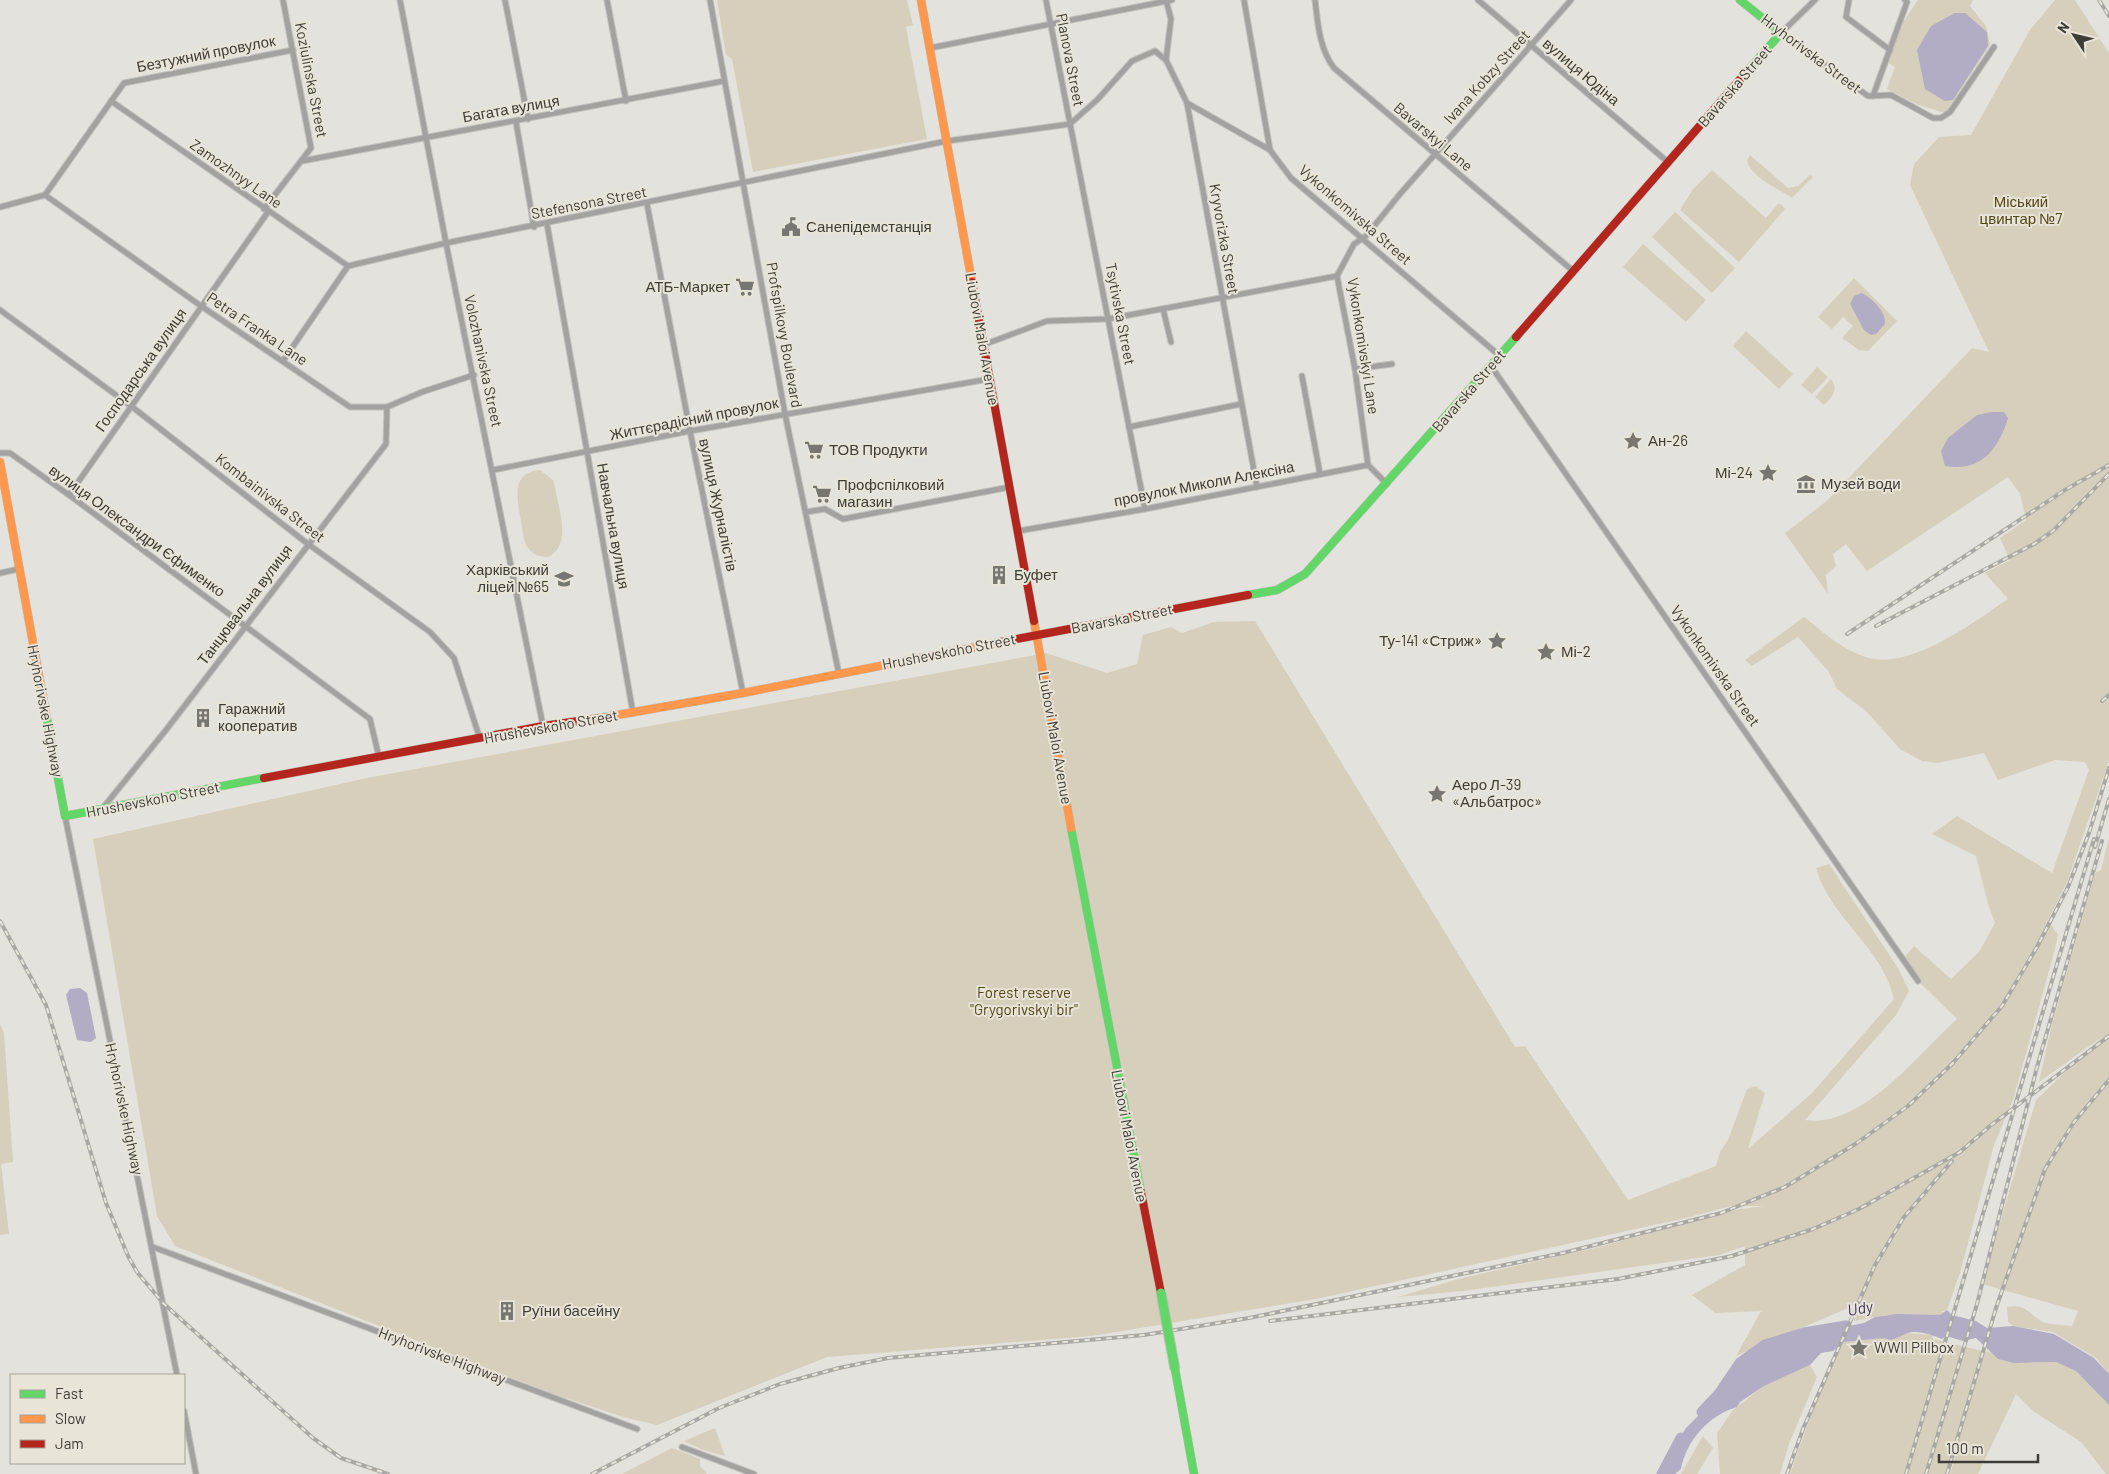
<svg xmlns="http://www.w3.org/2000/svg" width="2109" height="1474" font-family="Barlow,sans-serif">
<rect width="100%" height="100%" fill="#e4e2dc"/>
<g fill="#d6cfbb">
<path d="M717,0H907L913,25L906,27L927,139L753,172L732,59L726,55Z"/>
<path d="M1918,0H1973L1970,6L1986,26L1990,45L1945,113L1916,104L1887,89L1895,67L1882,59L1896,33Z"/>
<path d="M2055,0H2075L2109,53V761L2067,882L2048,920L2058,935L2054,953L2013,1100L1994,1145L1960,1273L1947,1310L1940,1312H1944L1940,1315H1886L1854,1321L1862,1302L1736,1356L1761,1311L1715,1313L1692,1295L1745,1265V1246L1719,1255L1698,1258L1463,1291L1398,1297L1458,1279L1599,1247L1734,1210L1764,1206H1731L1686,1218L1316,1299L1092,1336L827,1357L657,1425L623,1417L548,1392L175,1246L157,1216L93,839L367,778L1046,653L1107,673L1137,664L1143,635L1171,627L1182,633L1214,622L1255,621L1515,1047L1525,1046L1628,1200L1716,1166L1720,1152L1728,1140L1747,1089L1756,1086L1765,1093L1748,1149L1812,1093L1894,999C1883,948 1830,918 1816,868L1829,864L1898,968L1909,991L1896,1015L1805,1120C1862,1129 1919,1053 1957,1019L1918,981L1903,959L1914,946L1951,979L1979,952L1995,923L1988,904L1976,856L1932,834L1957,816L2052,873L2089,770L2085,762L2055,760L1998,780L1984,753L1938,763L1922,761L1900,749L1866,711L1837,689L1829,672L1798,637L1752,666L1745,660L1804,617C1824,633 1844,651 1869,658C1912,669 1974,622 2008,599L1985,573L2010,560L2000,538L2026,520L2020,494L2008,477L1867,571L1846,544L1833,554L1836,566L1826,575L1828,594L1785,533L1828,500L1972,348L1989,352L1910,185L1914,164L1939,137L1971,135L2030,30Z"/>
<path d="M1750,155L1788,188L1798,186L1810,175L1813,177L1792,198C1779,189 1750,177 1747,160Z"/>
<path d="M1712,170L1766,218L1778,204H1781L1785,209L1739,262L1680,210L1693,189Z"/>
<path d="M1675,212L1735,268L1712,293L1652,237Z"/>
<path d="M1643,244L1706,300L1686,322L1623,267Z"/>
<path d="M1854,278L1897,321L1868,351L1859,350L1842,338L1853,326L1843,317L1832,329L1818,317Z"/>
<path d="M1746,331L1793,374L1779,389L1733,346Z"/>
<path d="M1817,367L1828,377L1812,394L1801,385Z"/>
<path d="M1831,379C1839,390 1832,397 1824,405L1815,397Z"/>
<path d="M540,470L553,480L555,487C558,508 573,545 548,557C540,557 533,555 528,548C523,541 523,530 521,522C518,500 509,473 540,470Z"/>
<path d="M2109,838V1374L2096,1358L2053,1332L2013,1326L2008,1322L2007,1307C2027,1303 2029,1315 2043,1322C2051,1325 2064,1325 2072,1326L2078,1311L1982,1284L2036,1100L2102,1037L2039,1082L2052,1024L2095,873L2101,870Z"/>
<path d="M0,1024L4,1033L13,1162L1,1164L9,1234L0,1235Z"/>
<path d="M1906,1333L1932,1335L1933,1339L2033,1363L2059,1361L2076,1371L2109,1405V1474H2106L2081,1442L2033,1411L2016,1394L1978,1474H1950L1956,1453L1949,1474H1790L1822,1384L1844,1342L1884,1338L1890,1340Z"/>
<path d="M1810,1365L1817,1377L1789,1444L1780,1474H1720L1717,1433L1733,1410L1764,1386Z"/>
<path d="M715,1428L725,1456L703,1450L684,1441Z"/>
<path d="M1703,1436L1713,1448L1697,1474H1681Z"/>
<path d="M672,1448L700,1459V1466L707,1474H622Z"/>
</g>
<g fill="#b2acc4">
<path d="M1955,13H1965L1987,32L1988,46L1953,100L1945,101L1925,89L1917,50L1931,26Z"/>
<path d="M1862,293C1873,299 1886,312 1885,324L1876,334L1871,335L1864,330L1850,304L1854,296Z"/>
<path d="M1992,412H2004L2008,418C1998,450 1981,472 1945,466L1941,451L1948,438L1977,415Z"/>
<path d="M80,988L87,993L96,1038L91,1042L77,1040L66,995L70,989Z"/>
<path d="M1947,1310L1952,1315L1976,1321L1987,1328L2013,1326L2054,1334L2094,1358L2109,1374V1405L2076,1371L2056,1362L2014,1363L1998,1359L1976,1338L1963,1341L1946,1336L1942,1339C1931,1335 1917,1329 1905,1334C1900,1336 1896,1339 1890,1340L1884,1338L1844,1342L1833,1351L1821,1353L1810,1365L1764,1386L1740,1402L1737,1407C1709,1415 1686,1441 1681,1469L1675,1474H1660L1672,1457L1679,1439L1686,1428L1719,1395L1737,1373L1767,1345L1800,1332H1819L1864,1323L1875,1317L1897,1314L1940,1315Z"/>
</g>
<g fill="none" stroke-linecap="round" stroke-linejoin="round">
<g stroke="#b2acc4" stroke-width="11">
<path d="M1702,1412L1719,1394L1740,1363L1765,1345L1804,1333L1846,1326"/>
<path d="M1662,1474L1681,1438"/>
</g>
<g stroke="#c2c0bc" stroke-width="7">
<g id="street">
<path d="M400,0L446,243L543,726"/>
<path d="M505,0L528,119"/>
<path d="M607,0L626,101"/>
<path d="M710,0L785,414L839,674"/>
<path d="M1046,0L1145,509"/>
<path d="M1166,0L1171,19L1166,60L1187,103L1257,487"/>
<path d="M1244,0L1270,150"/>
<path d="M1315,0C1318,24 1319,48 1334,68L1572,270"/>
<path d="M1478,0L1669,163"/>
<path d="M1815,0L1781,33L1868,96L1891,95L1933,118H1941L1950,112L1994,47"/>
<path d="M1849,0L1846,17L1890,50"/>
<path d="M930,48L1172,0"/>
<path d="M1873,96L1907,2L1905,0"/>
<path d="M111,101L348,266"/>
<path d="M1187,103L1270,150L1291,178L1500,356"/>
<path d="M516,122L534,227"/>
<path d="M302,161L724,81"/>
<path d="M45,195L201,306L350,407H387L422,392L474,375"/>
<path d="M647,204L690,431L743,693"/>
<path d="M0,207L45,195L124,83L293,50"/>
<path d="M264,209L311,148L283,0"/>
<path d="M547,224L633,713"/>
<path d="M1163,309L1171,342"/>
<path d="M0,310L131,406L308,544L430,632L454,658L480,739"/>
<path d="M983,345L1047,321L1108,319L1337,276"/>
<path d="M283,361L348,266L446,243L947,141L1070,124L1098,99L1132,61L1155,51L1166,60"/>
<path d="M1491,366L1918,981"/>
<path d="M1355,369L1392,364"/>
<path d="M1302,376L1320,474"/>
<path d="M1129,427L1241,404"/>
<path d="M0,453H10L69,495L370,719L379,757"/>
<path d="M1368,465L1355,369L1337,276L1354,244L1366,236L1400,194L1571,0"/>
<path d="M493,470L690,431L989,379"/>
<path d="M69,495L268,212"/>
<path d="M806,512L825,509L843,519L1010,487"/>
<path d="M1018,531L1145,509L1368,465L1387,484"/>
<path d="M0,573L19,569"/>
<path d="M102,809L166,730L386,444L387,407"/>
<path d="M65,816L177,1375"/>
<path d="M153,1247L637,1429"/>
<path d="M184,1411L196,1474"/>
<path d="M682,1447L754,1474"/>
</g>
</g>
<g stroke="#c2c0bc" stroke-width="9">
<g id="fast">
<path d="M1740,0L1781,33L1750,68"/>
<path d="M1248,595L1277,590L1305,574L1516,337"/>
<path d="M46,714L65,816L264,778"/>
<path d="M1071,828L1141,1192"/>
<path d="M1175,1369L1194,1474"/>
</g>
</g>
<g stroke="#c2c0bc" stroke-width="9">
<g id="slow">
<path d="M921,0L972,282"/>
<path d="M0,462L46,714"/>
<path d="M1034,621L1071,828"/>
<path d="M600,718L743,693L1001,642"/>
</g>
</g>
<g stroke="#c2c0bc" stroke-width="9">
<g id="jam">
<path d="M972,282L1034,621"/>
<path d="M1516,337L1750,68"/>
<path d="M1001,642L1248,595"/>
<path d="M264,778L543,726L600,718"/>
<path d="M1141,1192L1161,1293"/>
</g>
</g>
<use href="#street" stroke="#a3a2a1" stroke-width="5"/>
<use href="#fast" stroke="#63d668" stroke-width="8"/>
<use href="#slow" stroke="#ff974d" stroke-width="8"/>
<use href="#jam" stroke="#b3261e" stroke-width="8"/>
<g stroke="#a9a8a5" stroke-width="4">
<g id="rail">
<path d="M2099,0L2109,16"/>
<path d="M1876,626L2034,544L2053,531L2109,474"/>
<path d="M1847,634L2065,490L2109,465"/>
<path d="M2102,701L2109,695"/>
<path d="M2095,847L2109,799"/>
<path d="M0,921L46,1005L106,1203L128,1256L137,1272L163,1303L313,1438L341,1458L388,1474"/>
<path d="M1270,1321L1618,1279L1732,1256L1813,1229L1859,1209L1960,1152L1990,1126L2109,1036"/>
<path d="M592,1474L719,1408L780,1384L839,1368L888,1358L1144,1335L1249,1318L1563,1253L1721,1213L1785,1187L1857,1143L1908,1106L1952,1064L2002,1006L2037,947L2068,887L2089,833L2109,768"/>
<path d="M1787,1474L1803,1429L1875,1265L1904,1217L1952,1161"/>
<path d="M1906,1474L2094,839"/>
<path d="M1926,1474L1977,1304L2037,1067L2102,841"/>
<path d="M1947,1474L1996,1308L2045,1169L2074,1122L2109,1080"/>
</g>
</g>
<use href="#rail" stroke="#e8e4d8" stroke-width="2" stroke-dasharray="5.5" stroke-linecap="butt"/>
<g stroke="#c2c0bc" stroke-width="11" stroke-linecap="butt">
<path id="fast-bridge" d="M1161,1293L1175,1369"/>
</g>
<use href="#fast-bridge" stroke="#63d668" stroke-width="9"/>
</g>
<defs>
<g id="civic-bare" transform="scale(1.5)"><path d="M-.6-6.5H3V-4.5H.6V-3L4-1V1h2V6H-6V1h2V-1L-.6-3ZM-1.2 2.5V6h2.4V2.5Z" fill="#777671" stroke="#e8e4d8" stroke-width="2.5" paint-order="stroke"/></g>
<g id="supermarket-bare" transform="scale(1.5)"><path d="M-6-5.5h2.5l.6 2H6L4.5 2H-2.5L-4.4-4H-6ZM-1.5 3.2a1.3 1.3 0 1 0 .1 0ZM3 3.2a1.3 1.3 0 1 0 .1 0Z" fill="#777671" stroke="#e8e4d8" stroke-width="2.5" paint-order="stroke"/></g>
<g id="sight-bare" transform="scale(1.5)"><path d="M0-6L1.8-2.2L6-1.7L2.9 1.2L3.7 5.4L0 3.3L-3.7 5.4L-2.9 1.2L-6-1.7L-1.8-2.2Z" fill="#777671" stroke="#e8e4d8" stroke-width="2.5" paint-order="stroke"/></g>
<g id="museum-bare" transform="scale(1.5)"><path d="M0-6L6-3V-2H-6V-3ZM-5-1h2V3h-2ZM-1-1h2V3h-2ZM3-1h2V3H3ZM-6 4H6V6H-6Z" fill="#777671" stroke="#e8e4d8" stroke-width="2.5" paint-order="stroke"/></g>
<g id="building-bare" transform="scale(1.5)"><path d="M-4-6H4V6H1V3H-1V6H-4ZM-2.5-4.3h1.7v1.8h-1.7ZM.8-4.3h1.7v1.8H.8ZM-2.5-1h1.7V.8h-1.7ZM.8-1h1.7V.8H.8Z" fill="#777671" stroke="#e8e4d8" stroke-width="2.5" paint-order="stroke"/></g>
<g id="school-bare" transform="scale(1.5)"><path d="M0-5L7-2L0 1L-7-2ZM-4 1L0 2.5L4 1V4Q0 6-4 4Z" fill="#777671" stroke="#e8e4d8" stroke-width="2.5" paint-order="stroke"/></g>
</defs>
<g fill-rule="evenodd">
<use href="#civic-bare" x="791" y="227"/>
<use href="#supermarket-bare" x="745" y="287"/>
<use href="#sight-bare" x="1633" y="441"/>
<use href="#supermarket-bare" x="814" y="450"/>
<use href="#sight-bare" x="1768" y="473"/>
<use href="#museum-bare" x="1806" y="484"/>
<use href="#supermarket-bare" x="822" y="494"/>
<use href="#building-bare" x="999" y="575"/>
<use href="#school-bare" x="564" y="579"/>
<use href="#sight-bare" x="1497" y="641"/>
<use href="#sight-bare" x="1546" y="652"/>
<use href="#building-bare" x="203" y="718"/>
<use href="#sight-bare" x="1437" y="794"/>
<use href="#building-bare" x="507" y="1311"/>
<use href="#sight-bare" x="1859" y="1348"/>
</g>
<g text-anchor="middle" stroke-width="4" stroke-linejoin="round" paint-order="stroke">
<g font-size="15" fill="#3d3c37" stroke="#e8e4d8">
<text transform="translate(206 54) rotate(-11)" y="5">Безтужний провулок</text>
<text transform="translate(1811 54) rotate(37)" y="5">Hryhorivska Street</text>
<text transform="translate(1070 60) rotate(79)" y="5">Planova Street</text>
<text transform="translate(1581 72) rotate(40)" y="5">вулиця Юдіна</text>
<text transform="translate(1487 77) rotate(-48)" y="5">Ivana Kobzy Street</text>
<text transform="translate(311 80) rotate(79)" y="5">Koziulinska Street</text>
<text transform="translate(1735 86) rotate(-49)" y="5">Bavarska Street</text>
<text transform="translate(511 109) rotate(-10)" y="5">Багата вулиця</text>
<text transform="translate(1433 137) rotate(40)" y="5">Bavarskyi Lane</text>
<text transform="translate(236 174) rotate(35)" y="5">Zamozhnyy Lane</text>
<text transform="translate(589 203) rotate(-11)" y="5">Stefensona Street</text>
<text transform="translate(1355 215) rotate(41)" y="5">Vykonkomivska Street</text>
<text transform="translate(1224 239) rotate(80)" y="5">Kryvorizka Street</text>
<text transform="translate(1120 314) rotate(79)" y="5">Tsytivska Street</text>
<text transform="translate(257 329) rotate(34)" y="5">Petra Franka Lane</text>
<text transform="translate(784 335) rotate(80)" y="5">Profspilkovy Boulevard</text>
<text transform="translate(982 339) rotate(80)" y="5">Liubovi Maloi Avenue</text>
<text transform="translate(1363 346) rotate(81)" y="5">Vykonkomivskyi Lane</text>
<text transform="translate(483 361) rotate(78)" y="5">Volozhanivska Street</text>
<text transform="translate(141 370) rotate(-55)" y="5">Господарська вулиця</text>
<text transform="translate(1469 391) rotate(-49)" y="5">Bavarska Street</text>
<text transform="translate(694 419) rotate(-11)" y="5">Життєрадісний провулок</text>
<text transform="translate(1204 484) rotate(-11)" y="5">провулок Миколи Алексіна</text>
<text transform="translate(270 498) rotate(38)" y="5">Kombainivska Street</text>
<text transform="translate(718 505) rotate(78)" y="5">вулиця Журналістів</text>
<text transform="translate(613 526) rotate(80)" y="5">Навчальна вулиця</text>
<text transform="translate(137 531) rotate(36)" y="5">вулиця Олександри Єфименко</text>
<text transform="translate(245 605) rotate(-53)" y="5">Танцювальна вулиця</text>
<text transform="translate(1122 619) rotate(-11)" y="5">Bavarska Street</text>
<text transform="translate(949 652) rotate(-11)" y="5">Hrushevskoho Street</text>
<text transform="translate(1715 666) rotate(55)" y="5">Vykonkomivska Street</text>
<text transform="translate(45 711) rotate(79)" y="5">Hryhorivske Highway</text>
<text transform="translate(551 727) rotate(-10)" y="5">Hrushevskoho Street</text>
<text transform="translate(1055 738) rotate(80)" y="5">Liubovi Maloi Avenue</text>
<text transform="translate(153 800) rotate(-11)" y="5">Hrushevskoho Street</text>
<text transform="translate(124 1109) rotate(78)" y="5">Hryhorivske Highway</text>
<text transform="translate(1129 1136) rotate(79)" y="5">Liubovi Maloi Avenue</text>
<text transform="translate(442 1356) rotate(21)" y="5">Hryhorivske Highway</text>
</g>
<g font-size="15" fill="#524516" stroke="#e8e4d8">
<text x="2021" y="207">Міський<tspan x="2021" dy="17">цвинтар №7</tspan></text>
<text x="1024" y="998">Forest reserve<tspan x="1024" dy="17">"Grygorivskyi bir"</tspan></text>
</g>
<g font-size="15" fill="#3d3c37" stroke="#e8e4d8" text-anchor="start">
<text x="806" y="232">Санепідемстанція</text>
<text x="730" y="292" text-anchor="end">АТБ-Маркет</text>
<text x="1648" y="446">Ан-26</text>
<text x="829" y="455">ТОВ Продукти</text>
<text x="1753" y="478" text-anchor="end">Мі-24</text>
<text x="1821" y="489">Музей води</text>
<text x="837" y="490">Профспілковий<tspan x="837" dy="17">магазин</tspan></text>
<text x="549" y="575" text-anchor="end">Харківський<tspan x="549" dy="17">ліцей №65</tspan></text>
<text x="1014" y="580">Буфет</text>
<text x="1482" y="646" text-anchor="end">Ту-141 «Стриж»</text>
<text x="1561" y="657">Мі-2</text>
<text x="218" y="714">Гаражний<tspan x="218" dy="17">кооператив</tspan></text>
<text x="1452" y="790">Аеро Л-39<tspan x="1452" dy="17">«Альбатрос»</tspan></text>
<text x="522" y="1316">Руїни басейну</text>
<text x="1874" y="1353">WWII Pillbox</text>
</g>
<g font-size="16" font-style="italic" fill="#423365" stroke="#e8e4d8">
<text transform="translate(1860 1308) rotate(-9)" y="6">Udy</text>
</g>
</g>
<rect x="10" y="1374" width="175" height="90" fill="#e8e4d8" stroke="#a4a198"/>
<rect x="20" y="1390" width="25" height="8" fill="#63d668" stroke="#a4a198"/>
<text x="55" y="1399" font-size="15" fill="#3d3c37">Fast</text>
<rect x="20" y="1415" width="25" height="8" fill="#ff974d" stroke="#a4a198"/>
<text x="55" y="1424" font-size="15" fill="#3d3c37">Slow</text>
<rect x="20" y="1440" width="25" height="8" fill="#b3261e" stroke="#a4a198"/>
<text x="55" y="1449" font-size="15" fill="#3d3c37">Jam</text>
<g transform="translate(2074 35) rotate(305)" stroke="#e8e4d8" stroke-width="4" paint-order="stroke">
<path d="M0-4L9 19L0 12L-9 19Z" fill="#3d3c37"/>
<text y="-8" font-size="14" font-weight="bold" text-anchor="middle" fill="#3d3c37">N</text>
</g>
<path d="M1939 1454v8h99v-8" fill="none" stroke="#3d3c37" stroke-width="2.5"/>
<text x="1946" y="1454" font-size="15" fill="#3d3c37" stroke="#e8e4d8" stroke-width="4" paint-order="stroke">100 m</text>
</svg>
